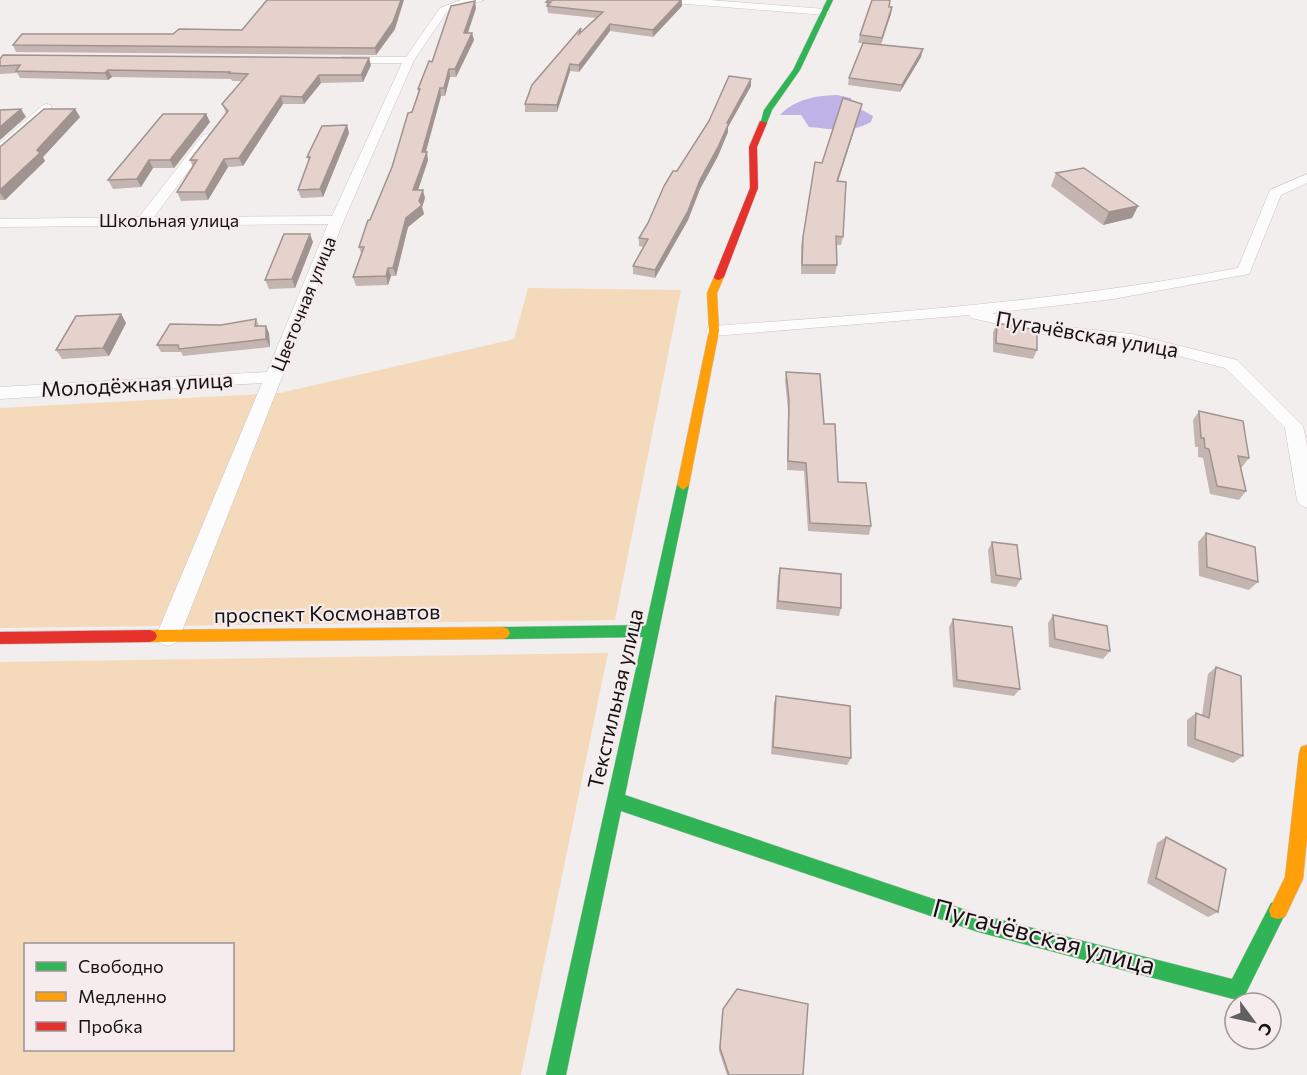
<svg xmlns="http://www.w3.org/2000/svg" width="1307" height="1075" font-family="Commissioner,sans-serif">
<rect width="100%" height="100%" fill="#f3eeee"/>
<g fill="#f4d9bb" fill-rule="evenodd">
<path d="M528,288L681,290L615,620L0,628V408L280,393L514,339Z"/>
<path d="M608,653L521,1075H0V662ZM26,944H232V1050H26Z"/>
</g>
<path fill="#beb2e6" d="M837,95L851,98V104L873,116L871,122C849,134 833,129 809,127L801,115H780C796,99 814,96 837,95Z"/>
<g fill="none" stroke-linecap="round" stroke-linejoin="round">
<g stroke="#c8c4c4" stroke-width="1">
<g id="street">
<path d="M461,0H484L447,12L414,60L344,220L180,636L176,643L168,646L160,643L156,636L262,383L0,399V387L267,372L328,224L0,227V219L139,217L203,135L207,134L213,138L154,217L332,216L402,63H341L336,60L341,57H406L440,8Z"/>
<path d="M669,0H710L825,9L830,12L825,15L674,3Z"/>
<path d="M47,104L51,105V111L5,153L0,154V143L43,105Z"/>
<path d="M1307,174V183L1281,195L1249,274L1113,299L992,313L1047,325L1132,334L1237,360L1303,426L1307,446V508L1300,505L1297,500L1285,428L1225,368L1132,344L1047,335L971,318L969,315L714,336L708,335L706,331L708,327L714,326C890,313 1065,301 1238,268L1270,190Z"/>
</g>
</g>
<g stroke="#c8c4c4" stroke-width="1">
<g id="fast">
<path d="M827,0H833L800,70L772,110L766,125H760L764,110L793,70Z"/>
<path d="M683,480L689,485L625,795L978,914L1232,979L1271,903L1278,901L1285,903L1287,910L1244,997L1237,1000L978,932L621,811L566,1075H546L643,637L503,639L498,637L496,633L498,629L503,627L646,625L677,485Z"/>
</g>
</g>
<g stroke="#c8c4c4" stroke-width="1">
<g id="slow">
<path d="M719,274L724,277L717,293L719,331L689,485L683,490L677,485L709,331L707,293L714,277Z"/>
<path d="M503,627L508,629L510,633L508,637L503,639L150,642L145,640L143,636L145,632L150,630Z"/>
<path d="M1307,745V838L1303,879L1285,917L1278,919L1271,917L1269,910L1285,877L1299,753L1301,747Z"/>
</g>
</g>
<g stroke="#c8c4c4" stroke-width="1">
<g id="jam">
<path d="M760,121L767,123L757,147L758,188L724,277L719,280L715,279L714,277L750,188L749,147Z"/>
<path d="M150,630L155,632L157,636L155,640L150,642L0,644V632Z"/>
</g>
</g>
<use href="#street" fill="#fdfcfc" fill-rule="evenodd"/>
<use href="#fast" fill="#30b455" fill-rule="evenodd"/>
<use href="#slow" fill="#ff9f0a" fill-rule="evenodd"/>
<use href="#jam" fill="#e5322d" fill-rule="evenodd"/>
</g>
<g fill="#c5b5b0">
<path d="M548,0H682V6L653,37L610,31L579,72L570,71L557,112H525V104L581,28V32L596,18L548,13L546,2Z"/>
<path d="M476,8L468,33L474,40L456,77H450L445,96H441L426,152L428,160L418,190L425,198L422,207L424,214L408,227L396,276H391L388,285L356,286L353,277L361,253L359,247L392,167L412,112L418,92V89L432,62Z"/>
<path d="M891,14L881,45L921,57L900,92L848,85L849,78L863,43H858L860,35Z"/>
<path d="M395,29L376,55L16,52L13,45L242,30Z"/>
<path d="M0,59L371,65L363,82L321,83L304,104H283L243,166L228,167L208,200L181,201L177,192L193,167L190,160L226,113L222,104L242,81H232L231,79L112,77L108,80L20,78L17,73L0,74Z"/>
<path d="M751,86L728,127V132L718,156L700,189L688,220L655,278L633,274V266L644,247L639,246V238L648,223L677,171L709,121Z"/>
<path d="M862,104L860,112L838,182L843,237L841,245H837V265L835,274H801V246L815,162L822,163Z"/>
<path d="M75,109L80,117L43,157L45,161L5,200H0V147Z"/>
<path d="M206,114L210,122L174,168H153L141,187L113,189L108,180Z"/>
<path d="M347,125L349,133L323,197L301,198L298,190L309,162L307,157Z"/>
<path d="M1056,173L1138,206L1132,218L1103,225L1051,186Z"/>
<path d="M313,242L295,288L269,289L265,280Z"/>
<path d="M121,314L126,323L109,356L62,359L56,350Z"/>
<path d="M256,319L259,326L269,333L270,347L183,356L181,352H161L157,345L221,325Z"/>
<path d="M997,323L1037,350L1033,359L993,352V332Z"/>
<path d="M786,372L824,424L838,482L871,526L869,535L808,531L804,471L787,470L788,409L785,381Z"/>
<path d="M1199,411L1249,458L1242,467H1240L1246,491L1239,500L1210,494L1203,458L1198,457V447H1195L1193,420Z"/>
<path d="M1206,533L1258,582L1249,590L1199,576L1198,542Z"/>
<path d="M992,542L1021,579L1016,587L991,583L988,550Z"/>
<path d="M780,568L841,608L839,616L776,609L778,576Z"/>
<path d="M1053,615L1110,651L1103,659L1049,647L1048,623Z"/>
<path d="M953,619L1020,689L1014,696L953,687L949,627Z"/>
<path d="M1216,667L1243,756L1233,763L1187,746V720L1196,713L1202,715L1208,674Z"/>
<path d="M776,696L851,758L847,765L771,754L774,703Z"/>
<path d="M1166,837L1218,912L1208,917L1147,883L1157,843Z"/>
<path d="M723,1009L803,1075H727L719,1051L722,1012Z"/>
</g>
<g fill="#a09390">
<path d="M401,0H404L395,29L376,55L375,48Z"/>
<path d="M681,0L682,6L653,37V30Z"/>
<path d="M475,1L476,8L465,41L464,33Z"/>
<path d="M892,7L891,14L880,45L882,38Z"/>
<path d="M610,24V31L579,72V65Z"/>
<path d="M472,33L474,40L456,77L455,69Z"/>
<path d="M923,49L921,57L900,92L902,85Z"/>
<path d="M369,58L371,65L363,82L361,75Z"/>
<path d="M570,64V71L557,112V105Z"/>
<path d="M449,69L450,77L445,96L444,88Z"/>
<path d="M108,70L112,77L108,80L105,73Z"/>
<path d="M319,75L321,83L304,104L302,97Z"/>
<path d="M751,79V86L728,127V132L718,156L700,189L688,220L655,278V270L700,180L727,123Z"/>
<path d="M440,88L441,96L424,158L427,152L428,160L415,199L413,190L422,152Z"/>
<path d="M281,96L283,104L243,166L239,158Z"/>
<path d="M862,104L860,112L835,190L837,181Z"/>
<path d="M21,109L26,117L0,140V127Z"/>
<path d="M75,109L80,117L43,157L45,161L5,200L0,193V190Z"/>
<path d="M206,114L210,122L174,168L170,160Z"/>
<path d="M347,125L349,133L323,197L320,189Z"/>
<path d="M224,159L228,167L208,200L205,192Z"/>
<path d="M149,160L153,168L141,187L137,179Z"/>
<path d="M423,190L425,198L422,207L424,214L408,227L396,276L393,268L406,218L419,201Z"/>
<path d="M1138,206L1132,218L1103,225L1109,212Z"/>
<path d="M310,234L313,242L295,288L292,279Z"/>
<path d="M388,268L391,276L388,285L386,276Z"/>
<path d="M121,314L126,323L109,356L103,348Z"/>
<path d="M266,326L269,333L270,347L266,339Z"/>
</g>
<g fill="#e5d2cd" stroke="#a09390" stroke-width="1.5">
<path d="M267,0H401L393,22L375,48L13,45L22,34H173L179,29L242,30Z"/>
<path d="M548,0H681L653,30L610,24L579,65L570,64L557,105L525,104L532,85L581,28L579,34L603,12L547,6L551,2H546Z"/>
<path d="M872,0H890L889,7H892L882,38L860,35Z"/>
<path d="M475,1L464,33H472L455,69H449L444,88H440L422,152H427L413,190H423L419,201L422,205L406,218L393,268H388L386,276L353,277L364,247H359L368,220H370L392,167L408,113L412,112L420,89H418L429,61L432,62L451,6Z"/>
<path d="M863,43L923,49L902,85L849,78Z"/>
<path d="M3,55L369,58L361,75H319L302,97L281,96L239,158L224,159L205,192H177L197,160H190L228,111L222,104L248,74L229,73L230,72L108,70L105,73L16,71L20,65L0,66V59Z"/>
<path d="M729,76L751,79L727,123H729L718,147L700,180L688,211L655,270L633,266L648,239L639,238L648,223L664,186L673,171H677L709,121Z"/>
<path d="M843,98L862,104L837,181L846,182L843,237L836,236L837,265H802L803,237L815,162L822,163Z"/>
<path d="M21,109L0,127V110Z"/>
<path d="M44,109H75L37,150L40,153L0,190V147Z"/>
<path d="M163,114H206L170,160H149L137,179L108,180Z"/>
<path d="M347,125L320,189L298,190L310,157H307L322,126Z"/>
<path d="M1084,168L1138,206L1109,212L1056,173Z"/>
<path d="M284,234H310L292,279L265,280Z"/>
<path d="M121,314L103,348L56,350L76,316Z"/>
<path d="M256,319L255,326H266V339L179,349L178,345H157L170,324L221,325Z"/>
<path d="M997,323L1037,330V350L996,343Z"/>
<path d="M786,372L820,374L824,424H835L838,482L866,483L871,526L810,523L806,463L788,461L789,400Z"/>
<path d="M1199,411L1243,421L1249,458L1238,456L1246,491L1217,486L1209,449L1205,448L1204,438H1201Z"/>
<path d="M1206,533L1255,547L1258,582L1207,567Z"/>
<path d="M992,542L1017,545L1021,579L996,575Z"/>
<path d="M780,568L841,574V608L778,601Z"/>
<path d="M1053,615L1107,626L1110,651L1055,639Z"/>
<path d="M953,619L1012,627L1020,689L957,680Z"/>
<path d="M1216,667L1241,676L1243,756L1195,739L1196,713L1209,718Z"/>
<path d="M776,696L850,706L851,758L773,747Z"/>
<path d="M1166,837L1226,869L1218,912L1156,878Z"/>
<path d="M737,989L808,1004L803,1075H729L720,1048L723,1009Z"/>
</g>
<g text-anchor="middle" stroke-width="4.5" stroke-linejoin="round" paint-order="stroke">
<g font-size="18" fill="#151213" stroke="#f6ebed">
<text x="169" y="227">Школьная улица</text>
<text transform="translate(304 304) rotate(-68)" y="6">Цветочная улица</text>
</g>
<g font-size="21" fill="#151213" stroke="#f6ebed">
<text transform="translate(1087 335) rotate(10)" y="7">Пугачёвская улица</text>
<text transform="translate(137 385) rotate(-3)" y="7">Молодёжная улица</text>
<text transform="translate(327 614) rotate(-1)" y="7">проспект Космонавтов</text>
<text transform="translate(616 699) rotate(-77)" y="7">Текстильная улица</text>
</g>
<g font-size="26" fill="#151213" stroke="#f6ebed">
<text transform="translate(1044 937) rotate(15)" y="9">Пугачёвская улица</text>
</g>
</g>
<rect x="24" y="943" width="210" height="108" fill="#f6ebed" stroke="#9c9496" stroke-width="1.5"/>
<rect x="36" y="962" width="30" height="9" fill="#30b455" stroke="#9c9496" stroke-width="1.5"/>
<text x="78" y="973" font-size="18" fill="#151213">Свободно</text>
<rect x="36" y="992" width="30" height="9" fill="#ff9f0a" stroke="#9c9496" stroke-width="1.5"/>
<text x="78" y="1003" font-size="18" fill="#151213">Медленно</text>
<rect x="36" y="1022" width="30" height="9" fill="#e5322d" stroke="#9c9496" stroke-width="1.5"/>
<text x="78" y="1033" font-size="18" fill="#151213">Пробка</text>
<g transform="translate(1253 1021) rotate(123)"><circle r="28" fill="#f6ebed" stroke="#9c9496" stroke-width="1.5"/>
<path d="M0-4.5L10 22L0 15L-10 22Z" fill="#635f60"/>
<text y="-9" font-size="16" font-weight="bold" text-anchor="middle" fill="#151213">С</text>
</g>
</svg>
